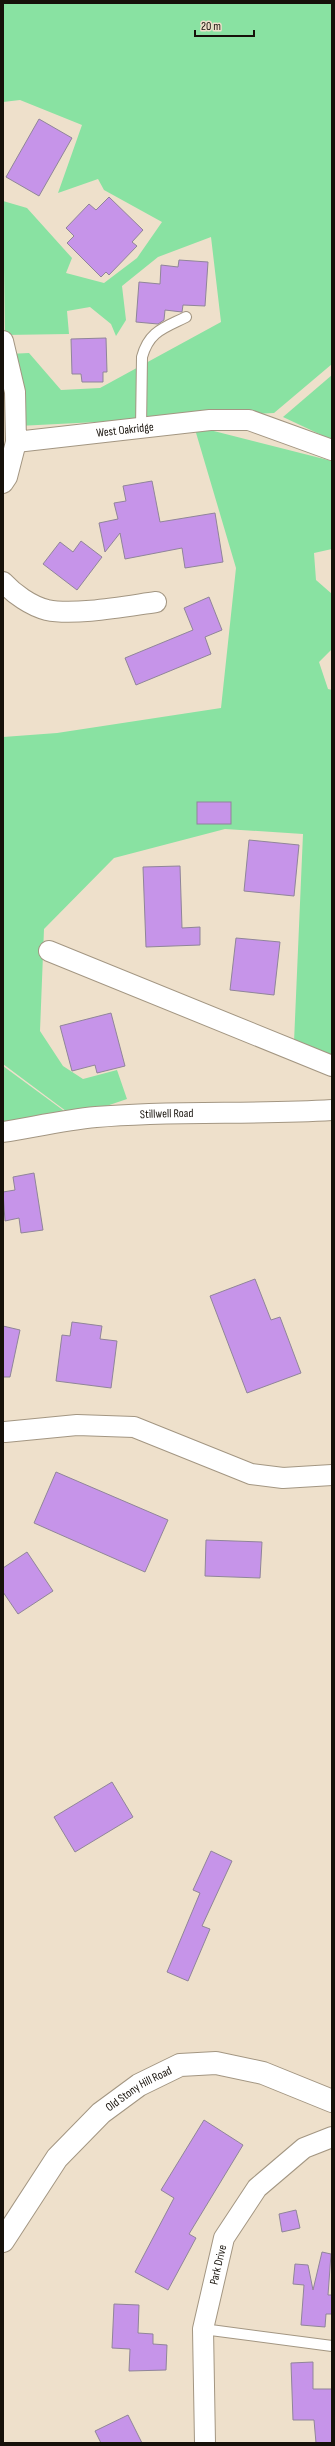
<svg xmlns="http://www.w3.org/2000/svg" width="335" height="2446" font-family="'Sofia Sans Condensed',sans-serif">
<rect width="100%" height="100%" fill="#eee0cb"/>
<g fill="#89e2a2">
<path d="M3,3H332V364L274,413L18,426L8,354L29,353L61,390L100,388L221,322L211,237L158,257L122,286L126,320L116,336L111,324L90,307L67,311L69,334L5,335L3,201L27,208L72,258L66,273L104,283L137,258L162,222L104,190L98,179L58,193L82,125L20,100L3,102Z"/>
<path d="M332,375V440L283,417Z"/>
<path d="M194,426L332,461V549L314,553L316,580L332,594V649L319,662L328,689L332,690V1060L294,1042L303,834L225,829L114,858L44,929L40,1031L63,1066L83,1079L117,1070L127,1099L74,1117L3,1064V737L57,733L221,708L236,568Z"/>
<path d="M3,1066L71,1116L3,1128Z"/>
</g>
<g fill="#c694e9" stroke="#908599">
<path d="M39,119L72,138L39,196L6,177Z"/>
<path d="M109,197L143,230L132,242L137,246L109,275L106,272L101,277L67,243L74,236L66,228L89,204L96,210Z"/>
<path d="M179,260L208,262L205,306L183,305L182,312L165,310L164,320L158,324L136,322L139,282L160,284L161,265L178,267Z"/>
<path d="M106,338L107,372H103V382H82L81,374H72L71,339Z"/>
<path d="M152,481L160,522L215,513L223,562L185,568L182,548L125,559L120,533L105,552L99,523L118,519L114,503L126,501L123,486Z"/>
<path d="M81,541L102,557L77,590L43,564L60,542L73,552Z"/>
<path d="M209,597L222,630L205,637L211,654L136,685L125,658L193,630L184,608Z"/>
<rect x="197" y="802" width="34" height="22"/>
<path d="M249,840L299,845L294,896L244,891Z"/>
<path d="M180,866L182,928L200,927V945L146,947L143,867Z"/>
<path d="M236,938L280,942L274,995L230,990Z"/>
<path d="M111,1013L125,1066L97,1073L95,1065L72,1071L60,1026Z"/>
<path d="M34,1173L43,1230L21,1233L19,1218L5,1221L3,1192L15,1190L13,1177Z"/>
<path d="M255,1279L271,1320L280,1317L301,1373L247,1393L210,1296Z"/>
<path d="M72,1322L102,1326L100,1339L117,1341L111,1388L56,1381L62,1335L70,1336Z"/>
<path d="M3,1326L20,1330L10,1377H3Z"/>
<path d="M56,1472L168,1520L145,1572L34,1523Z"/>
<path d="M206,1540L262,1542L260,1578L205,1576Z"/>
<path d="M27,1552L53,1591L18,1614L3,1592V1568Z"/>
<path d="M112,1782L133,1817L75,1852L54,1817Z"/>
<path d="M211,1851L232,1861L202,1926L210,1929L188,1981L167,1972L200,1893L193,1890Z"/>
<path d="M204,2120L243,2145L189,2234L196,2238L168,2290L135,2272L174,2198L161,2190Z"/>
<path d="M296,2210L300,2228L282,2232L279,2214Z"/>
<path d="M322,2252L331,2254L328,2295H332V2314H326L325,2327L301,2325L304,2285L293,2284L295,2264L308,2265L313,2290Z"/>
<path d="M114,2304L139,2305L138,2333L153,2334V2344L167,2345L166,2370L129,2371L130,2349L112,2348Z"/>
<path d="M313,2362V2389H332V2443H316L314,2420H293L291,2363Z"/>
<path d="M128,2415L142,2443H101L95,2431Z"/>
</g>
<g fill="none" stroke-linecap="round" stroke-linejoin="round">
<g stroke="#a39682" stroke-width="12">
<g id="lane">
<path d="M141,428L142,357C149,331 164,328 186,317"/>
<path d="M203,2329L332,2346"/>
</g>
</g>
<g stroke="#a39682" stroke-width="22">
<g id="street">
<path id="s1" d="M3,341L15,392L16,442L210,420H249L332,450"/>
<path d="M3,483L7,477L16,442"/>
<path d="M3,582C14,594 31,606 47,610C74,616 127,606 156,602"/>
<path d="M49,951L332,1066"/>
<path id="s2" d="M3,1132C34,1127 65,1120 96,1117C174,1110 253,1115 332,1110"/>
<path d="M5,1432L77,1425L134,1427L251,1474L283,1478L332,1475"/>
<path id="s3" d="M205,2443L203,2329L224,2238L257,2188L304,2148L332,2137"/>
</g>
</g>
<g stroke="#a39682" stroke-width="24">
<g id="secondary">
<path id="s4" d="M3,2241L57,2158L101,2113L139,2085L180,2065L216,2063L263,2073L332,2101"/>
</g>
</g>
<use href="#lane" stroke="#fff" stroke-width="10"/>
<use href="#street" stroke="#fff" stroke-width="20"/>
<use href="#secondary" stroke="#fff" stroke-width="22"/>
</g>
<g text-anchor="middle" stroke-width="3" stroke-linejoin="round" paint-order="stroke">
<g font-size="12" fill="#16110a" stroke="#eee0cb">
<text dy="4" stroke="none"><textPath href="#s1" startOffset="212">West Oakridge</textPath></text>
<text dy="4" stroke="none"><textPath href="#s2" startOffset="165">Stillwell Road</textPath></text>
<text dy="4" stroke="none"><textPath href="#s4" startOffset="207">Old Stony Hill Road</textPath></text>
<text dy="4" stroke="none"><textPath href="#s3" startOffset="180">Park Drive</textPath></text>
</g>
</g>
<rect width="335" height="2446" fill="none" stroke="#16110a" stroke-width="8"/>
<path d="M195 30v6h59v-6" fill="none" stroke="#16110a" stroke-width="2"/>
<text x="201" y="30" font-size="12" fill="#16110a" stroke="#eee0cb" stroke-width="3" paint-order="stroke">20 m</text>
</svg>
